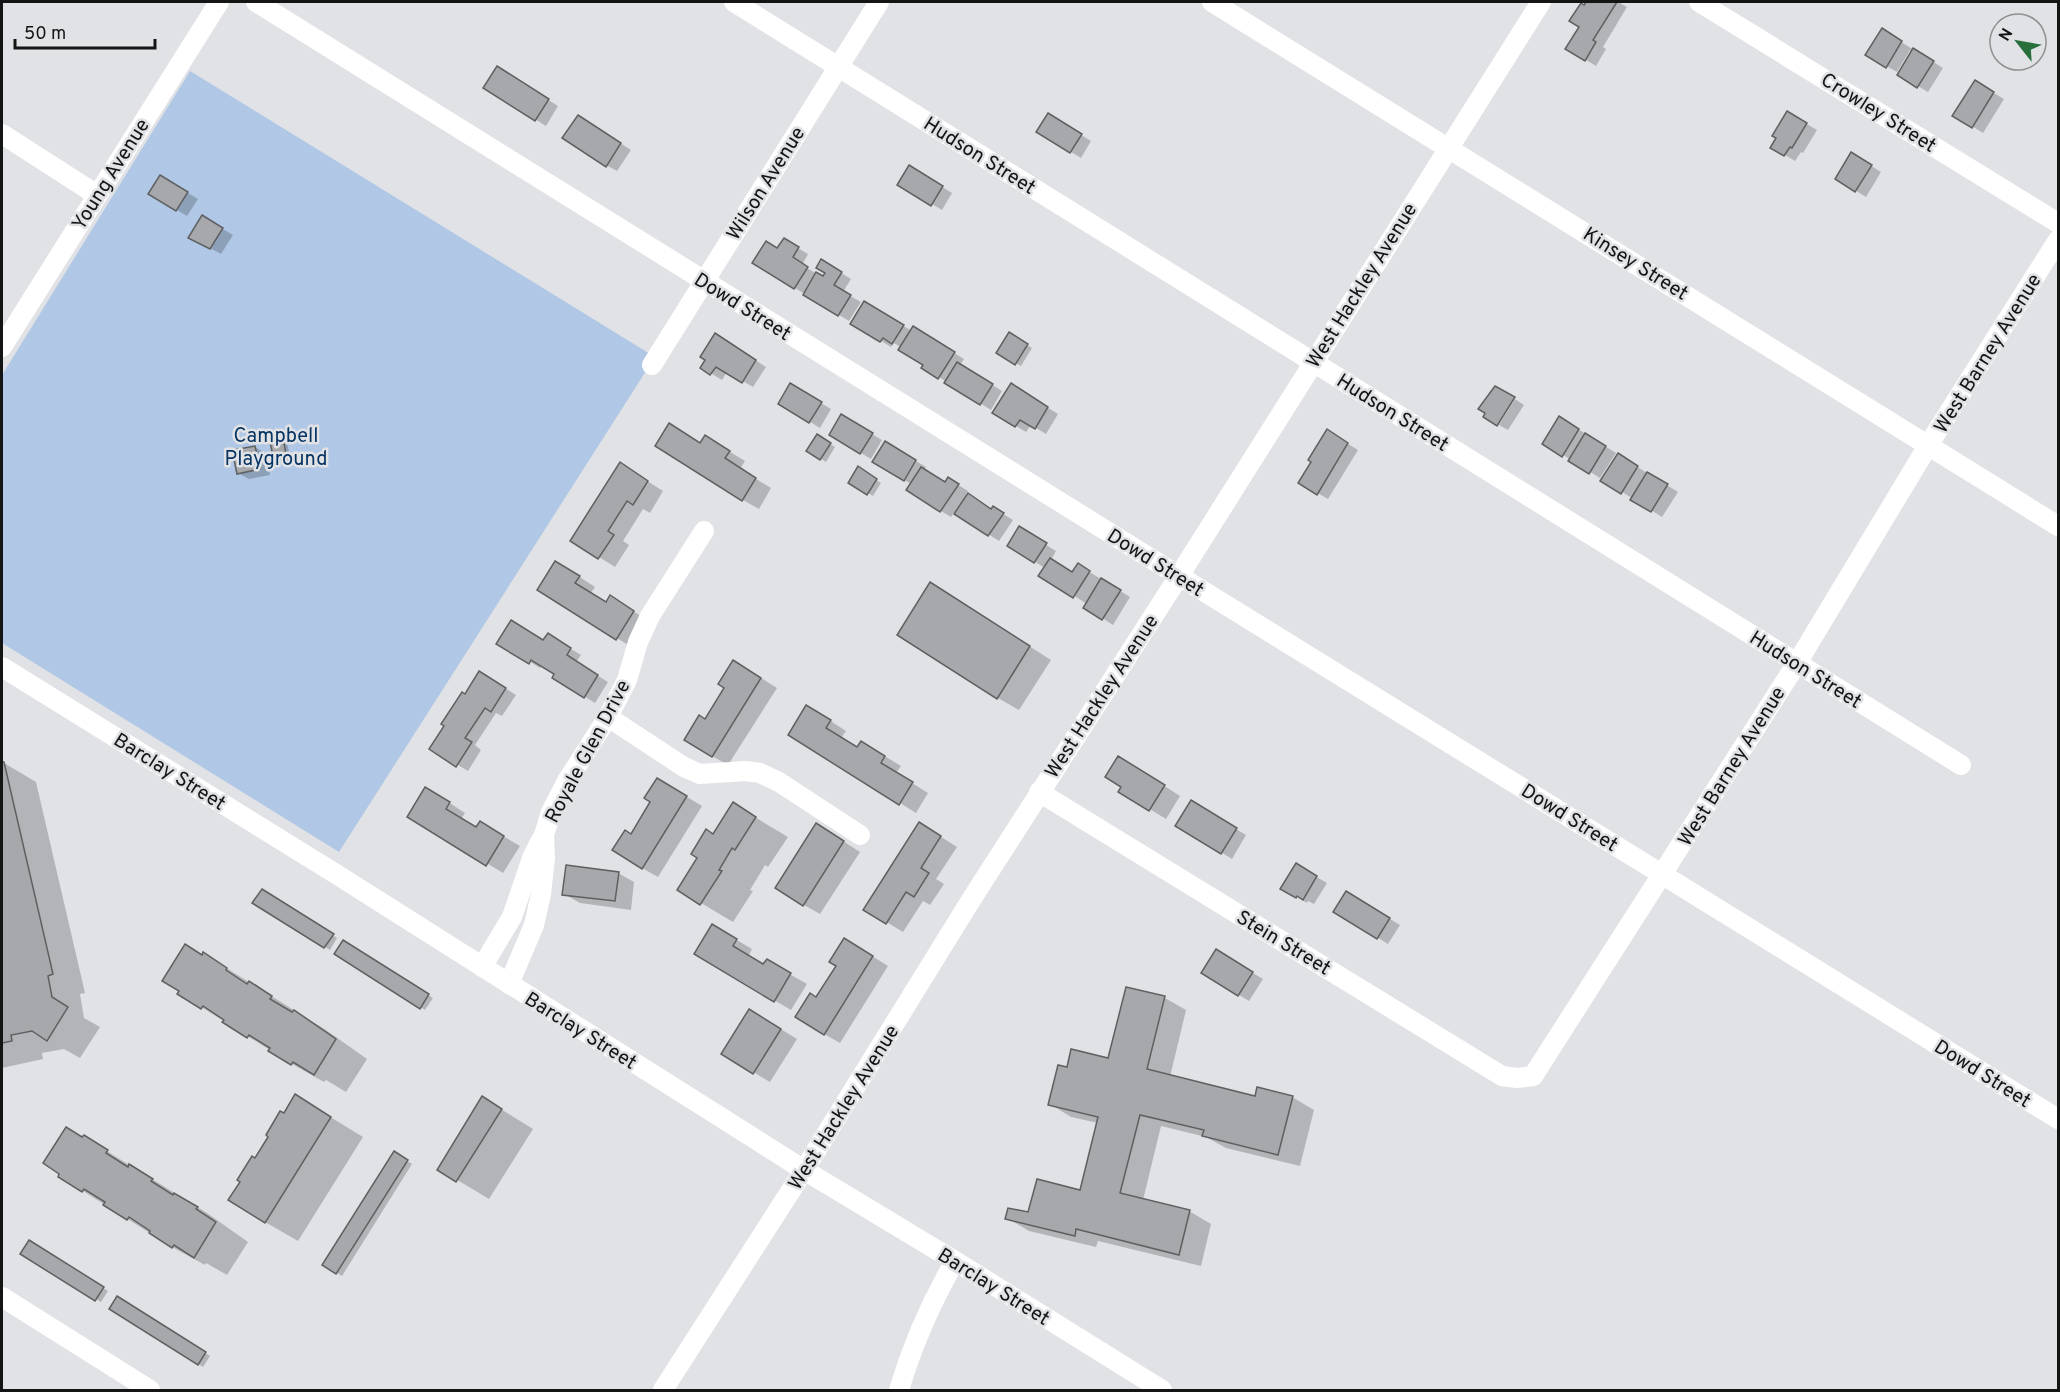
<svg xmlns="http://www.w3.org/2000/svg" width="2060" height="1392" font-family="Overpass,sans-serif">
<rect width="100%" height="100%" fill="#e0e2e5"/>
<path fill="#b0c8e6" d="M190,71L655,357L339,852L2,643V375Z"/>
<g fill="#0003">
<path d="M1588,2H1618L1627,7L1603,47L1606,49L1596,66L1567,48L1581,26L1584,7Z"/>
<path d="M1882,30L1943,68L1928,92L1899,75L1913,52L1910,50L1897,72L1867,55Z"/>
<path d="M507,74L558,106L546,126L485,88Z"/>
<path d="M1975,82L2004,99L1983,133L1954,115Z"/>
<path d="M1788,113L1817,130L1803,153L1801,152L1795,161L1772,147Z"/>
<path d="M1049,115L1091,141L1081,158L1038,132Z"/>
<path d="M589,123L631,150L617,171L606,165Z"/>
<path d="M1852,154L1881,172L1866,197L1837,179Z"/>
<path d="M920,173L952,193L942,210L932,204Z"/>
<path d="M161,177L198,199L187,216L150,194Z"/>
<path d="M202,217L233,235L221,254L190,237Z"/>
<path d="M784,240L808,254L802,265L824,278L827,273L822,261L851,279L843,292L861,302L849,321L754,263L778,250Z"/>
<path d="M865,303L912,331L924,334L964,359L960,365L1002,391L991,410L923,367L925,365L902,348L894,343L891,347L852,323Z"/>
<path d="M1009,334L1032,348L1021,366L998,353Z"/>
<path d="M726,341L766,367L753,387L727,372L722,380L702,368Z"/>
<path d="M791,385L831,409L820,428L780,403Z"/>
<path d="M1021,391L1058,414L1046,434L1031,425L1026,432L1016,426Z"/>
<path d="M1515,399L1524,405L1508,430L1499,425Z"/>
<path d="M842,416L882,440L871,459L831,435Z"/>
<path d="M1570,424L1616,453L1600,478L1544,443Z"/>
<path d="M1327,431L1358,450L1328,499L1300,483L1313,462Z"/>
<path d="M281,436L286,439L291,460L280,463L275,460Z"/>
<path d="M817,436L835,447L826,462L808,451Z"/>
<path d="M886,443L926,467L924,470L945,484L949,479L968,491L966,494L992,510L993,508L1013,520L999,541L954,512L951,517L941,511L908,489L911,484L874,462Z"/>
<path d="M701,444L722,447L745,461L740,469L771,488L759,509L743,500Z"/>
<path d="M255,447L265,453L270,475L249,479L238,473Z"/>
<path d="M1618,455L1678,492L1662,517L1603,480Z"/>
<path d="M858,469L881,483L873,496L850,482Z"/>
<path d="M636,474L663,491L650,513L643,509L623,541L629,545L615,567L572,540Z"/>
<path d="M1019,528L1056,551L1051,560L1073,573L1088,571L1130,597L1113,625L1085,607L1087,604L1041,575L1045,568L1009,546Z"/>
<path d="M572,572L595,587L591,593L607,604L627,607L650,622L633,648L539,590Z"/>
<path d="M952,597L1051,660L1019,710L998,698Z"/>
<path d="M548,635L581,655L576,662L608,682L595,703L554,678L556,674L542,665L540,668L499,643L544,642Z"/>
<path d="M750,671L777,688L728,765L712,756L706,721L727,688Z"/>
<path d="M490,679L516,695L502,716L496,713L475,745L481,750L468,771L431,749L465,695Z"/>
<path d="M823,716L846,731L841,738L858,749L878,752L901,766L896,773L928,793L916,813L790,734Z"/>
<path d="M4,763L36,782L85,993L80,994L84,1018L100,1027L80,1058L64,1049L42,1053L43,1059L2,1068V986L5,981L2,968V764Z"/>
<path d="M1135,767L1180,796L1166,819L1120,791Z"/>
<path d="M674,789L702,806L658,877L642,868L631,835Z"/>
<path d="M442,798L465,813L461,819L477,829L481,823L520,846L503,873L409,816Z"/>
<path d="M1191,802L1246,835L1232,859L1177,825Z"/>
<path d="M733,804L788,837L768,867L765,865L750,890L753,891L733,922L679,890Z"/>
<path d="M935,833L957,847L936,879L944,884L930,905L923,901L903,932L865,909Z"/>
<path d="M832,834L860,852L820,914L804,905Z"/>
<path d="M1296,865L1327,883L1314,904L1308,901L1307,903L1282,888Z"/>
<path d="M618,873L634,882L631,910L580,903L564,894Z"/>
<path d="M262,891L337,938L330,950L254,903Z"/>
<path d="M1347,893L1400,925L1388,944L1336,912Z"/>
<path d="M713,926L752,949L748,957L764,966L767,961L807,984L791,1010L696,954Z"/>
<path d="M343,942L433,998L425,1010L336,954Z"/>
<path d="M861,949L888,966L840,1043L824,1034L817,999Z"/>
<path d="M1216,951L1263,979L1249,1001L1203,973Z"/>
<path d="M204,954L326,1030L367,1059L346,1092L326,1080L324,1082L292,1064L179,993Z"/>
<path d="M1165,998L1186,1010L1170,1077L1256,1098L1292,1097L1314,1110L1300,1166L1226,1148L1206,1137L1161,1126L1143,1200L1189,1211L1211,1224L1201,1266L1098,1241L1096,1247L1029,1231L1007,1218L1029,1214L1081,1192L1098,1123L1071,1117L1050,1104L1068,1069L1109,1060Z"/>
<path d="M766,1020L797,1039L770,1082L723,1054Z"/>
<path d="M296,1096L363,1137L298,1241L265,1222L256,1160Z"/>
<path d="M483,1098L533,1129L489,1199L439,1169Z"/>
<path d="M84,1137L207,1213L248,1242L227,1275L206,1263L205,1265L172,1247L83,1191Z"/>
<path d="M394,1153L412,1164L342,1276L324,1265Z"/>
<path d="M30,1242L108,1291L101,1302L22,1254Z"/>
<path d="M118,1298L210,1356L203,1367L111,1309Z"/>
</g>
<g fill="#a6a8ab" stroke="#5e6062" stroke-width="1.5">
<path d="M1586,2H1617L1593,40L1596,42L1585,61L1565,49L1579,27L1569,21L1581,3L1584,5Z"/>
<path d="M1882,28L1902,41L1886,68L1865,55Z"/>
<path d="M1913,48L1934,61L1917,88L1897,75Z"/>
<path d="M497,66L549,99L535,121L483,88Z"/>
<path d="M1975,80L1994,92L1972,128L1952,116Z"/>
<path d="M1787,111L1807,123L1792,148L1790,147L1784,156L1770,148L1776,138L1772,136Z"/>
<path d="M1048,113L1082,134L1070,153L1036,132Z"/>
<path d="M578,115L621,143L606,167L562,138Z"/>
<path d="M1851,152L1872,165L1855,192L1835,179Z"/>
<path d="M909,165L943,186L931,206L897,185Z"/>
<path d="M160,175L188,192L176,211L148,194Z"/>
<path d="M202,215L223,228L210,249L188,238Z"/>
<path d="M784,238L799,247L793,257L808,267L794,289L752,263L766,241L777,248Z"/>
<path d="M821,259L842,272L834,285L851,295L838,316L803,295L816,272L823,276L825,273L816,268Z"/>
<path d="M864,301L904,325L892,344L883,338L880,342L850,324Z"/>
<path d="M913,326L955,352L938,379L921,368L923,365L898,350Z"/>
<path d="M1009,332L1028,344L1015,365L996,353Z"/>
<path d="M715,333L756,360L742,383L716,367L710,375L700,368L705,360L700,357Z"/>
<path d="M957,362L993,384L980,405L944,383Z"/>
<path d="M790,383L822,402L809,423L778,404Z"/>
<path d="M1011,383L1048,407L1035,429L1020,420L1015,427L992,413Z"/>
<path d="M1495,386L1515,397L1497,426L1483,417L1485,413L1478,409Z"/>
<path d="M841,414L873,433L860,454L829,435Z"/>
<path d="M1559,416L1579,429L1562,457L1542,444Z"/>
<path d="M669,423L700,443L705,435L730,451L725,458L756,478L742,501L655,446Z"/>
<path d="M1327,429L1348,443L1317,495L1298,483L1311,462L1308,460Z"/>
<path d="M1585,433L1606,446L1589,474L1568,461Z"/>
<path d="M282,434L287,458L274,461L269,437Z"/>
<path d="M817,434L831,443L820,460L806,451Z"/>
<path d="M885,441L916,460L904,481L872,462Z"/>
<path d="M255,446L260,469L237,474L232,450Z"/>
<path d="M1618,453L1638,466L1621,494L1600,481Z"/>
<path d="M620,462L648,481L633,505L627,501L608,531L614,535L598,559L570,541Z"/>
<path d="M858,466L877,479L867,495L848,483Z"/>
<path d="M921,467L945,482L948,477L959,484L940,512L906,490Z"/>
<path d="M1647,472L1668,484L1651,512L1630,500Z"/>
<path d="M968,493L991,509L993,506L1004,513L988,536L954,514Z"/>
<path d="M1019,526L1047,543L1034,563L1007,546Z"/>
<path d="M1050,558L1072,572L1078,563L1090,571L1073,598L1038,576Z"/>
<path d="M555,561L580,576L575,583L606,602L610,595L634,611L616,640L537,590Z"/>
<path d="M1101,578L1121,590L1102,620L1083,608Z"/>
<path d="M930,582L1030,646L997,699L897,635Z"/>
<path d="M511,620L543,640L548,633L571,648L567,655L598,675L584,698L552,678L554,674L531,660L529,664L496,644Z"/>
<path d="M733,660L761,678L712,757L684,740L699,715L705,719L724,688L718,684Z"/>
<path d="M479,671L506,688L491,712L485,708L465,738L472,742L456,767L429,749L444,726L441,724L462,692L465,694Z"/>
<path d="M806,705L831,720L826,728L857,747L861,741L885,756L881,763L913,782L899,805L788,735Z"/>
<path d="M1118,756L1165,785L1149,811L1118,792L1121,787L1105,777Z"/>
<path d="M2,762H4L53,974L48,976L52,997L68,1007L47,1041L32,1031L11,1035L12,1041L2,1043Z"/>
<path d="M657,778L687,796L642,869L612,850L625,830L631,834L650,802L644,798Z"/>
<path d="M425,787L450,802L446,809L476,827L480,821L504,836L486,866L407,817Z"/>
<path d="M1191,800L1237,828L1221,854L1175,826Z"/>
<path d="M733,802L756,817L735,850L732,848L719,870L722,871L700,905L677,890L697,858L691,854L706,829L713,834Z"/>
<path d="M919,822L941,836L921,868L929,873L914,897L906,892L886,924L863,910Z"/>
<path d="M816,823L844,841L803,906L775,888Z"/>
<path d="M1296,863L1317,876L1303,900L1297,896L1296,898L1280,889Z"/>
<path d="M566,865L619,872L615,901L562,895Z"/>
<path d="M262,889L334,934L324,948L252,903Z"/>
<path d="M1346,891L1390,918L1377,939L1333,912Z"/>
<path d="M712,924L737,939L733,946L763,964L767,959L791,973L774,1002L694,954Z"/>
<path d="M844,938L873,956L824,1035L795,1017L810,993L816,997L836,966L829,962Z"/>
<path d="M343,940L429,994L420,1009L334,954Z"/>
<path d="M185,944L202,955L203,952L227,968L226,970L247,984L249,981L272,996L270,999L292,1012L294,1010L336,1039L314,1075L293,1062L291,1065L268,1051L270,1048L249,1035L247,1038L222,1022L224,1020L203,1006L201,1009L177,994L179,991L162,981Z"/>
<path d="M1216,949L1253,972L1238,996L1201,973Z"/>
<path d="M1126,987L1165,996L1147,1069L1255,1096L1257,1087L1293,1096L1278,1155L1202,1136L1204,1130L1140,1115L1120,1193L1190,1210L1179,1255L1076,1229L1075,1236L1005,1219L1008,1208L1028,1212L1037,1179L1080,1190L1098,1117L1048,1105L1058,1065L1067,1067L1071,1049L1108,1058Z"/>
<path d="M749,1009L781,1029L753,1074L721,1054Z"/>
<path d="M295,1094L331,1117L265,1223L228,1200L240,1182L237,1180L252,1156L255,1158L268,1137L266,1135L280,1111L284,1113Z"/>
<path d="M482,1096L502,1109L456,1182L437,1170Z"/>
<path d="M66,1127L82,1137L84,1135L108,1150L106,1153L128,1167L129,1164L153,1179L151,1181L173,1195L174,1193L198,1207L196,1209L216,1222L194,1258L174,1245L172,1248L149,1233L150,1231L129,1217L127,1220L103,1205L105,1202L84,1189L82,1192L58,1177L59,1174L43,1163Z"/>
<path d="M394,1151L408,1160L336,1274L322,1265Z"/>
<path d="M29,1240L104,1287L95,1301L20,1254Z"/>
<path d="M117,1296L206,1352L198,1365L109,1309Z"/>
</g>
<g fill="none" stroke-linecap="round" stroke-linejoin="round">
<g stroke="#fff" stroke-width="20">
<path d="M256,2L1179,576L2058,1119"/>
<path d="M734,2L1961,765"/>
<path d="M1212,2L2058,526"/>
<path d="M1699,2L2058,223"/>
<path d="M2,134L97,195"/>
<path d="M2,347L219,2"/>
<path d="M652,365L879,2"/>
<path d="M2,667L336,874L804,1170L955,1261L1162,1390"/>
<path d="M608,717L684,767L700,774L746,771L760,773L779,782L860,835"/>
<path d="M1039,792L1502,1076L1517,1078L1533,1076L1797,663L1929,444L2058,240"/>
<path d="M482,967L512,917L532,858L541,840"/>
<path d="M509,984L534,925L541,894L545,858L544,835L551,812L567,781L608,717L627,680L638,642L650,616L704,531"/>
<path d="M2,1297L150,1390"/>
<path d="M663,1390L804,1170L971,900L1179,576L1541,2"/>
<path d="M899,1390C913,1343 930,1304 955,1261"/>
</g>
</g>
<g text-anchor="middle" stroke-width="5" stroke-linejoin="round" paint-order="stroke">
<g font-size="20" fill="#131414" stroke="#e0e2e5">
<text transform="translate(1879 112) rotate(32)" y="7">Crowley Street</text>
<text transform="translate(980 155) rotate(32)" y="7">Hudson Street</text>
<text transform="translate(110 174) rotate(-58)" y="7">Young Avenue</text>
<text transform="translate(765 183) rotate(-58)" y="7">Wilson Avenue</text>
<text transform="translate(1636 263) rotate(32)" y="7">Kinsey Street</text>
<text transform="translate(1361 285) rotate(-58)" y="7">West Hackley Avenue</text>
<text transform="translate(743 306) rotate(32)" y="7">Dowd Street</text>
<text transform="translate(1987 353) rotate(-58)" y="7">West Barney Avenue</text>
<text transform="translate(1393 412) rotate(32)" y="7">Hudson Street</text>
<text transform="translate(1156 562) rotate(32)" y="7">Dowd Street</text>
<text transform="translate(1806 669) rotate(32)" y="7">Hudson Street</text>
<text transform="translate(1101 696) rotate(-57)" y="7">West Hackley Avenue</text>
<text transform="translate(587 751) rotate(-62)" y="7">Royale Glen Drive</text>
<text transform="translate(1731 766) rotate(-58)" y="7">West Barney Avenue</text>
<text transform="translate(170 771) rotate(32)" y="7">Barclay Street</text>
<text transform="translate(1570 817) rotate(32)" y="7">Dowd Street</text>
<text transform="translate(1284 942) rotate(31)" y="7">Stein Street</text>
<text transform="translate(581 1030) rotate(32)" y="7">Barclay Street</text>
<text transform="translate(1983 1073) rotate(32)" y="7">Dowd Street</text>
<text transform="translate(843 1107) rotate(-58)" y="7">West Hackley Avenue</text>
<text transform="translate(994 1286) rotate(32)" y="7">Barclay Street</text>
</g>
<g font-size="20" fill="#063463" stroke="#e0e2e5">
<text x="276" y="442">Campbell<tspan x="276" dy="23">Playground</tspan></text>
</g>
</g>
<rect width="2060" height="1392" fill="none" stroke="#131414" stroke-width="6"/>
<g transform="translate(2018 42) rotate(301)"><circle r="28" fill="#e0e2e5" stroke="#8e9091" stroke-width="1.5"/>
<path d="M0-4.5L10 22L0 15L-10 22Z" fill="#286f3b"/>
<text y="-9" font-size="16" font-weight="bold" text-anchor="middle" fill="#131414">N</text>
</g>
<path d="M15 39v9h140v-9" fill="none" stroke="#131414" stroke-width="3"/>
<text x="24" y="39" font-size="18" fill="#131414" stroke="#e0e2e5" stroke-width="4.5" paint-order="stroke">50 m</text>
</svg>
